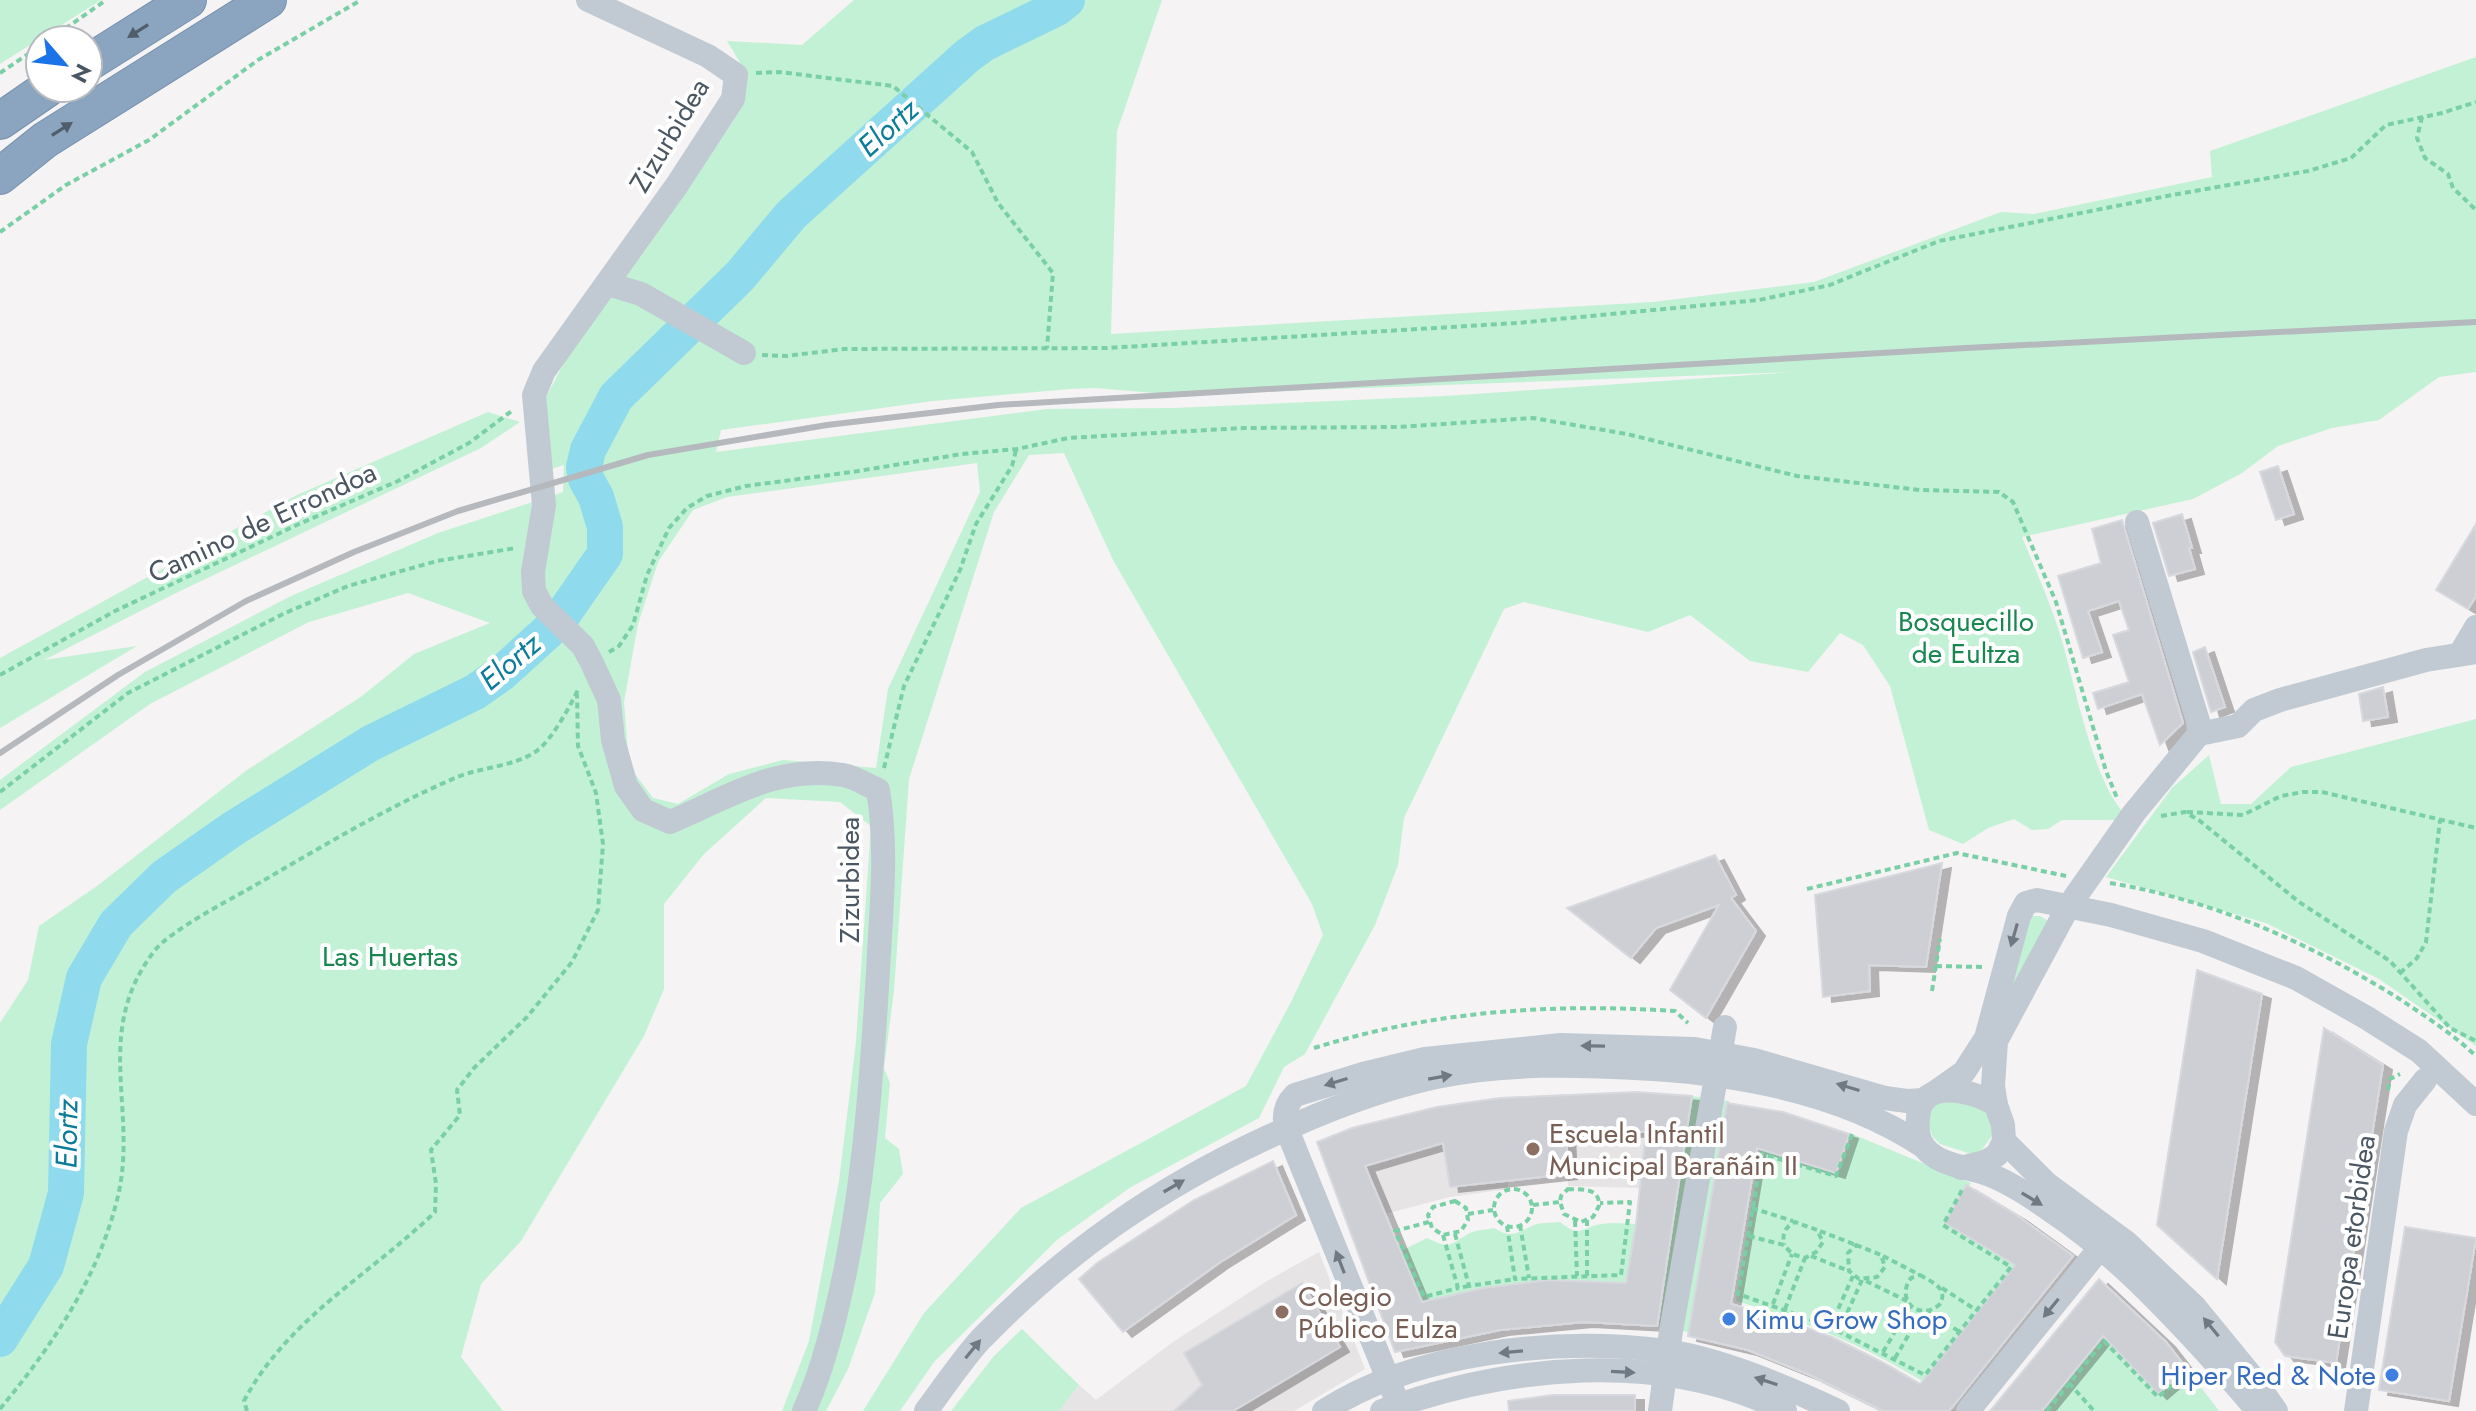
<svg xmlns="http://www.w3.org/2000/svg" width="2476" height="1411" font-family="Jost,sans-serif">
<defs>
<filter id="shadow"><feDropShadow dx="9" dy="5" stdDeviation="0" flood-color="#0004"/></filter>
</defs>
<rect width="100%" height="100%" fill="#f5f3f3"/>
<g fill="#e6e4e5">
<path d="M1565,1094L1566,1131L1646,1132L1640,1188L1568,1186L1567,1174L1508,1180V1189L1450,1197L1385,1214L1365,1166L1443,1143L1437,1107L1499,1098Z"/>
<path d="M1319,1252L1365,1369L1294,1411H1059L1079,1385L1096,1400L1173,1342L1267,1281Z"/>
</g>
<g fill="#c3f1d5" fill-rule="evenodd">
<path d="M0,0H101L0,64Z"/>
<path d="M854,0H1162L1117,131L1111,334L1653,302L1814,282L2001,212L2034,214L2212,177L2210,151L2476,57V372L2439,377L2379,420L2332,428L2278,446L2242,473L2193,499L2022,537C2036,571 2052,606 2062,641C2075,685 2094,784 2125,814L2120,820H2062L2048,829L2032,830L2014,819L1988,828L1963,844L1929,830L1890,686L1863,645L1840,633L1808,672L1750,661L1690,615L1648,632L1524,602L1504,609L1404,818L1398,865L1375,925L1305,1054L1284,1067L1259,1118L1131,1187L1058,1239L934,1362L900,1411H863L924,1313L1021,1208L1246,1086L1291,1002L1323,935L1312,904L1113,560L1064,453L1029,455L994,512L909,779L894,991L884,1068L890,1083L885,1138L899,1149L903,1174L880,1203L875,1293L848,1369L826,1411H782L809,1341L839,1181L856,1042L871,826L840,802L766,798L704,854L664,904V989L644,1036L521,1241L481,1284L461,1357L503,1411H0V1023L28,980L39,926L97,886L247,770L362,696L414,654L490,623L408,593L309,622L150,704L0,810V780L145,672L291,596L438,533L563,492L564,465L545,471V399L571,350L647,248L734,120L747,74L727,41L802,45ZM1793,372L1445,396L1173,408L1047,409L716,452L721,430L933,401L1070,389L1096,388L1177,395ZM977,463L980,492L888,689L876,768L783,760L729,774L678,804L653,798L629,766L624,702L638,624L658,562L693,510L727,497Z"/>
<path d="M488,412L520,422L481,448L176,593L44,660L137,646L0,728V658L297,495Z"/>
<path d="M2476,719V1046L2379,979L2266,923L2106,877L2172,788L2209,755L2221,804H2251L2291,767Z"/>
<path d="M2032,916H2040L2048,921L1998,1027L2024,920Z"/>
<path d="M1692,1096L1729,1101L1692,1333L1659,1326Z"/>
<path d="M1954,1100L1981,1109L1992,1119L1994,1133L1981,1151L1971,1154L1940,1144L1933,1137L1927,1122L1934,1105Z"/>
<path d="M1852,1134L1971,1183L1950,1220L2020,1262L1924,1382C1863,1345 1805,1321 1736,1301L1761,1146L1840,1170Z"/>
<path d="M1560,1222C1581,1239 1581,1227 1602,1224C1613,1222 1625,1224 1636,1224L1626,1283L1548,1280L1484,1288L1422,1302L1401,1251L1427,1238C1450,1249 1448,1246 1468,1234C1474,1230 1486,1230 1494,1228C1512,1239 1516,1233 1532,1226C1539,1222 1551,1223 1560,1222Z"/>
<path d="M1022,1329L1079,1385L1059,1411H951L994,1356Z"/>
<path d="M2103,1336L2158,1394L2187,1369L2219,1411H2042Z"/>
</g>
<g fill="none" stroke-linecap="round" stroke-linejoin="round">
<path stroke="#90daee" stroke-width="36" d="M0,1339L46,1266L66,1193L69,1044L84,978L116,924L164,877L234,828L371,743L475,692L502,673L557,623L605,554V527L596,497L586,479L584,467L588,450L616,397L740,276L791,215L967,56L985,43L1057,8L1067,0"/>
</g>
<g fill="#cdcfd5" stroke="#d7d9de" stroke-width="2" fill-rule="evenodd" filter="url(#shadow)">
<path d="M2278,466L2294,514L2276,520L2260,472Z"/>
<path d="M2182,514L2192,548H2189L2195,569L2169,576L2153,523Z"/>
<path d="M2122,520L2183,723L2160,745L2142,694L2098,709L2093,693L2129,682L2113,635L2129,630L2119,601L2088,611L2102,652L2083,658L2058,576L2101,563L2092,529Z"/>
<path d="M2476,524V596L2468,609L2436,590Z"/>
<path d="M2205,647L2225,707L2211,712L2193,652Z"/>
<path d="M2383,687L2388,717L2363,721L2359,694Z"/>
<path d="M1715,855L1736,895L1731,898L1756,931L1706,1018L1670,990L1719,905L1656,928L1631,958L1567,908Z"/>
<path d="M1942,863L1926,967L1869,965L1870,991L1823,997L1815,895Z"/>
<path d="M2197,970L2262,994L2217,1279L2157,1225Z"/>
<path d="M2324,1028L2383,1065L2336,1363L2285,1356L2275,1342Z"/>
<path d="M1636,1092L1692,1096L1657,1326L1584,1322L1500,1330L1395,1352L1317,1142L1352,1128L1437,1107L1500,1098ZM1566,1131L1646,1132L1636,1224L1626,1283L1548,1280L1484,1288L1422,1302L1365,1166L1443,1143L1450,1187L1568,1174Z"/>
<path d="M1727,1103L1783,1112L1849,1134L1836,1173L1757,1148L1731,1304L1777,1317L1832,1337L1878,1360L1920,1384L2015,1265L1945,1223L1966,1185L2018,1216L2073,1256L1949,1411H1883L1810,1375L1748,1350L1688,1336Z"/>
<path d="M1273,1161L1296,1215L1219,1263L1123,1332L1079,1279L1097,1263L1194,1200Z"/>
<path d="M2405,1227L2476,1238L2449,1401L2379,1390Z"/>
<path d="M2099,1279L2166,1342L2187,1369L2158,1394L2103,1336L2042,1411H1990Z"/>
<path d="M1302,1283L1340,1347L1233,1411H1174L1202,1385L1184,1353Z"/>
<path d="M1553,1395H1635V1411H1509L1508,1401Z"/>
</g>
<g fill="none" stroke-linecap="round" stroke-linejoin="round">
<g stroke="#7690ad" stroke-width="38">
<g id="highway">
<path d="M88,63L188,0"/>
<path d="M0,121L48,88"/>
<path d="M0,176L45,140L268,0"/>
</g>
</g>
<g stroke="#7ad0a6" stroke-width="4" stroke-dasharray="6 4" stroke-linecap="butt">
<path d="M49,40L106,0"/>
<path d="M0,73L40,46"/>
<path d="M756,73L779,72L893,86L972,152L998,203L1053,273L1047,348"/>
<path d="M2422,117L2417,138L2425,158L2448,174L2453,188L2476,210"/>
<path d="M0,232L66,185L149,140L258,60L361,0"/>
<path d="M762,355L786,356L844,349L1107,348L1517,323L1759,300L1830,285L1939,241L2167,196L2308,171L2351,158L2386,125L2442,113L2476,102"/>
<path d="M609,652L619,646L633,625L647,575L669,528L687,508L707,496L746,486L852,472L962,454L1017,449L1068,438L1243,428L1398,427L1533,418L1627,434L1797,476L1920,490L1999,492L2013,502L2056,602L2106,771L2117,798"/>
<path d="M0,675L115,611L299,524L398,481L469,443L513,410"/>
<path d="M884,768L904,686L960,570L976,524L1012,466L1016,450"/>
<path d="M0,792L128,693L283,614L348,586L437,561L516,548"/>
<path d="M2187,812L2243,815L2281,796L2303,792H2322L2476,828"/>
<path d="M2161,816L2185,812L2200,821L2299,902L2390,961L2450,1028L2476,1041"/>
<path d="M2110,883C2213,900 2310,943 2398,998C2425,1016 2453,1034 2476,1056"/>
<path d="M1807,889L1957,853L2066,876"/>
<path d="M1936,966L1983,967"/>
<path d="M2400,973L2417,958L2426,942L2440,820"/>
<path d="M1932,991L1940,939"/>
<path d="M1314,1048C1432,1011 1552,1003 1675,1011L1688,1023"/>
<path d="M2388,1090L2390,1079L2400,1074"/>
<path d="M1852,1134L1836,1176L1762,1154L1738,1294L1826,1325L1925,1375L2011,1267L1943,1225L1962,1190"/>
<path d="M1568,1189C1582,1190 1600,1187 1599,1206L1593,1217L1581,1222L1564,1214L1560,1202L1561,1196Z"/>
<circle cx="1513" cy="1208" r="19"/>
<path d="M1455,1201L1466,1208L1468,1220L1461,1231L1443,1235L1432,1228L1428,1215L1433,1207Z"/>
<path d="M1533,1205L1560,1202"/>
<path d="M1752,1208L1793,1221"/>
<path d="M1468,1214L1493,1210"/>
<path d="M1587,1220V1276"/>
<path d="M1575,1221L1577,1276"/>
<path d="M1429,1222L1395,1231L1424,1297L1458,1288"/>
<path d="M1520,1225L1529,1278"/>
<path d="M1507,1226L1515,1279L1621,1275L1630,1202L1600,1203"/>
<path d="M1820,1231L1856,1245"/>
<path d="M1455,1234L1469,1286L1515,1279"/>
<path d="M1443,1235L1458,1288L1469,1286"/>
<path d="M1749,1236L1784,1245L1792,1254L1805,1258L1816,1252L1823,1242L1817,1230L1795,1222C1785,1227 1782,1233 1784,1245"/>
<path d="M1856,1245L1881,1255L1885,1267L1877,1277L1859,1279L1849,1271L1848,1253Z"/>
<path d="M1811,1256L1849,1271"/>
<path d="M1883,1256L1918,1274"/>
<path d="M1920,1275C1932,1282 1950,1289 1939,1305C1918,1322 1895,1299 1911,1278Z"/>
<path d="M1866,1281L1907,1301"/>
<path d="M1942,1288L1976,1310"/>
<path d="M1773,1304L1792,1254"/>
<path d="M1785,1309L1805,1258"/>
<path d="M1928,1312L1960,1332"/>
<path d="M1830,1327L1853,1276"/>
<path d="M1839,1331L1862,1280"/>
<path d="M1883,1352L1910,1306"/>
<path d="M1895,1358L1922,1312"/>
<path d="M2069,1383L2094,1411"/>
<path d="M0,1409C52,1346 97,1280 117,1200C140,1111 90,1032 156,949C171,931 225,902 247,890C315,851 383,809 455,778C480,767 513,767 535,752C551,742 570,706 579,688"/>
<path d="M247,1411L244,1401C287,1319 371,1274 435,1212L436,1184L431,1150L460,1115L457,1090L474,1068L527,1017L572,962L598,910L603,844L596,793L578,746L577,694"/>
<path d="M2047,1411L2104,1341L2158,1397L2190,1369"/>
</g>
<g stroke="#c1cad2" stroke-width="24">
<path d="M588,0L708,56L736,75L733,99L677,185L544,371L534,395L544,505L533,572L534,591L542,606L583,646L592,663L609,700L613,740L626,786L643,810L670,822C728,798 776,764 843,775C855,777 867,785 878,790C888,850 881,910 878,971C872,1072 865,1173 845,1272C835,1319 824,1367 804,1411"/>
<path d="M608,284L641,294L744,353"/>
<path d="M2460,654L2476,627"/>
<path d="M2199,734L2238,726L2254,710L2280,700L2426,660L2476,652"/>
<path d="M1937,1091L1964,1072L1986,1038L2019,916L2026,903L2037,900L2111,915L2203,941L2296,978L2367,1018L2419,1051L2476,1104"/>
<path d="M1996,1105C1973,1090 1920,1077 1918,1118C1917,1128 1917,1138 1924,1147C1940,1167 1968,1166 1990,1175C2011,1183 2034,1199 2053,1212C2111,1251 2158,1300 2205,1351C2222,1371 2242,1390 2257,1411"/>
<path d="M2004,1141L2047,1184L2127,1243L2195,1307L2249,1373L2276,1411"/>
<path d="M1961,1168L1985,1162L1997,1155L2004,1141L2003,1125L1996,1105L1993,1086L1996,1041L2068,907L2134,813L2199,734L2198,721L2137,522"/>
<path d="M926,1411C944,1387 961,1361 981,1339C1066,1252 1156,1189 1266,1138C1321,1112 1376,1090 1436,1077C1508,1062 1580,1065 1653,1069C1745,1075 1845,1094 1923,1146"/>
<path d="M1324,1411C1417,1351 1557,1337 1666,1351C1721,1359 1787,1387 1838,1411"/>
<path d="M1382,1411C1506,1365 1663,1349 1785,1411"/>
<path d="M1401,1411L1286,1127C1283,1115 1286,1104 1295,1095L1363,1074L1425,1059L1561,1045L1695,1049L1754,1060L1885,1098L1907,1101L1924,1100"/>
<path d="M1660,1411L1671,1331L1725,1027"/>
<path d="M1968,1411L2100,1248"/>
<path d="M2356,1411L2396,1131L2405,1105L2425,1080"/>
</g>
<use href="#highway" stroke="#8ba5c1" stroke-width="36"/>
<path stroke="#b5b8bd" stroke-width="6" d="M0,753L118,675L246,601L354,552L458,511L648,455L827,425L998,405L1966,348L2476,322"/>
</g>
<defs><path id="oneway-solid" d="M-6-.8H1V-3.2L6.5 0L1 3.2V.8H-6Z" transform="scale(2)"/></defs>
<g fill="#505e6b">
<use href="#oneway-solid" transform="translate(138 31) rotate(148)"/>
<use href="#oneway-solid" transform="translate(62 129) rotate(-32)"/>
</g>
<g fill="#6e7983">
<use href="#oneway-solid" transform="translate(2014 935) rotate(106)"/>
<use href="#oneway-solid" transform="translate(1593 1046) rotate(-179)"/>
<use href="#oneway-solid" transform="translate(1440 1077) rotate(-10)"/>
<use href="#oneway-solid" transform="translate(1336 1082) rotate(163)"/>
<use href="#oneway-solid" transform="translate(1848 1087) rotate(-163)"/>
<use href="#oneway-solid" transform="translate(1174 1186) rotate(-30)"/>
<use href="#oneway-solid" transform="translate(2032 1199) rotate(31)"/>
<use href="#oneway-solid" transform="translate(1340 1262) rotate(-111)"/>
<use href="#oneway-solid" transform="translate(2051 1308) rotate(129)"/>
<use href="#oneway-solid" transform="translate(2211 1327) rotate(-129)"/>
<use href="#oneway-solid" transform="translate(973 1349) rotate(-51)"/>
<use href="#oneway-solid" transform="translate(1511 1352) rotate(175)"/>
<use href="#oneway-solid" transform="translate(1623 1372) rotate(3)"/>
<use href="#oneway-solid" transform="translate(1766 1381) rotate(-162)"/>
</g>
<g fill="#8d6e63" stroke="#fff" stroke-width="3">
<circle cx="1533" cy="1149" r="8"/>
<circle cx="1282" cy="1312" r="8"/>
</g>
<g fill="#3f7fe0" stroke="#fff" stroke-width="3">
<circle cx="1729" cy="1319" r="8"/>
<circle cx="2392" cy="1375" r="8"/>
</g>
<g text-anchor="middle" stroke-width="8" stroke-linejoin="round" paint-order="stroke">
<g font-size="28" fill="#4a5661" stroke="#fff">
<text transform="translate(669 135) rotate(-59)" y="10">Zizurbidea</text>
<text transform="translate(262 522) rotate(-25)" y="10">Camino de Errondoa</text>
<text transform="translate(849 880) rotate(-90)" y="10">Zizurbidea</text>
<text transform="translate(2351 1237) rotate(-82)" y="10">Europa etorbidea</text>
</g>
<g font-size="28" fill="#17864f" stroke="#fff">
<text x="1966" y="631">Bosquecillo<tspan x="1966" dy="32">de Eultza</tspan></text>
<text x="390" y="966">Las Huertas</text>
</g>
<g font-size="28" fill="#785e54" stroke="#fff" text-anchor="start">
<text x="1549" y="1143">Escuela Infantil<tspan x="1549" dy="32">Municipal Barañáin II</tspan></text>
<text x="1298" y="1306">Colegio<tspan x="1298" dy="32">Público Eulza</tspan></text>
</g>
<g font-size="28" fill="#366cbe" stroke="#fff" text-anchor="start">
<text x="1745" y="1329">Kimu Grow Shop</text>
<text x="2376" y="1385" text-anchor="end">Hiper Red &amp; Note</text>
</g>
<g font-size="30" font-style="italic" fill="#0c7c9b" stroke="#fff">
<text transform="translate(888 128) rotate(-42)" y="10">Elortz</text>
<text transform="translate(510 662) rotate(-40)" y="10">Elortz</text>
<text transform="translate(67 1134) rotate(-89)" y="10">Elortz</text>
</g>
</g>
<g transform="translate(64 64) rotate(118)"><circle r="38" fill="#ffffff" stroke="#b7bbc0" stroke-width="2"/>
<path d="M0-6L14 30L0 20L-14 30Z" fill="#1a73e8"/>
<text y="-12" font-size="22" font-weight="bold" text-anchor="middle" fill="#4a5661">N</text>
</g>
</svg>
